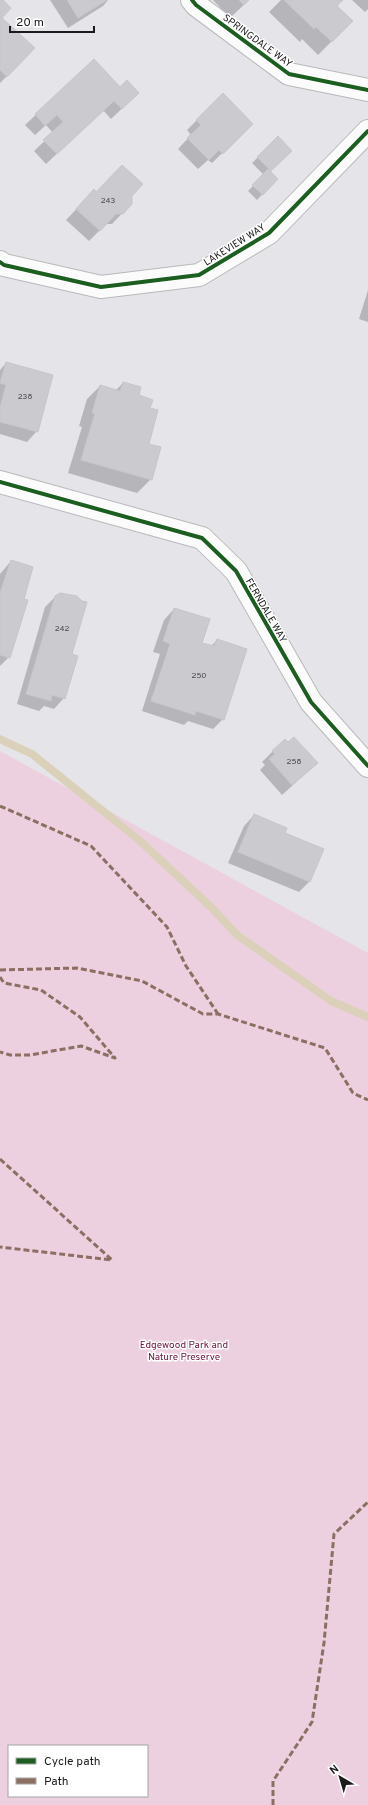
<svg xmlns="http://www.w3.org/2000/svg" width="368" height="1805" font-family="Overpass,sans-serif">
<rect width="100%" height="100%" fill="#e4e4e9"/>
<path fill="#edd0df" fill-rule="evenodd" d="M0,751L368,953V1805H0ZM9,1746H147V1796H9Z"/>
<g fill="#0003">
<path d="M0,0H1V18L7,76L0,83Z"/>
<path d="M50,0H108L103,6L68,28Z"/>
<path d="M213,0H249L230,18Z"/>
<path d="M281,0H341L336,6L352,21L318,55L302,39L300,42L269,12Z"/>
<path d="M352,0H368V9L365,12Z"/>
<path d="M94,60L128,103L111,119L103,110L46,164L34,151L53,133L46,125L35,135L25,125Z"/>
<path d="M223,94L252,124L212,163L208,160L198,169L178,149L191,135L187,130Z"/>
<path d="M278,138L291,151L269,172L277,179L257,200L248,191L264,175L252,163Z"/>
<path d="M96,193L131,195V204L112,224H106L89,241L66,220L84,201Z"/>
<path d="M368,290V322L359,319Z"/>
<path d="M6,363L37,431L27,442L0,434V370Z"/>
<path d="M123,383L149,409L147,444L151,479L137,493L68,473L82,427L79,426L87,399L100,386L116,390Z"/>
<path d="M11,561L22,599L9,657L0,666V574Z"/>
<path d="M55,597L70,654L64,698L54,709L44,706L39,711L17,704L45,607Z"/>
<path d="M174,609L201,643L211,646L217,640L223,719L213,729L188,721L184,725L142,711L160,654L153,652L164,620Z"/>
<path d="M273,751L317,763L282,795L260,770L265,765L262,762Z"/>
<path d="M254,815L284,833L323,849L309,882L299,892L228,863L244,826Z"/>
</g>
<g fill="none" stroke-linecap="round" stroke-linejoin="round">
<path stroke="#dbd0b9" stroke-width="8" d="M0,739L32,754L139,840L211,907L237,935L331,1001L368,1017"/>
</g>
<g fill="#cbcbcf" stroke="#c5c5cc">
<path d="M0,0H3L11,8L2,18L35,48L7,77L0,70Z"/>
<path d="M67,0H107L78,18Z"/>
<path d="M239,0H249L244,5Z"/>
<path d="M284,0H343L337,6L353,21L332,42L316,27L314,29Z"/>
<path d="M94,59L120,87L127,80L139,93L122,109L114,101L57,154L43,140L63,122L57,115L45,126L35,114Z"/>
<path d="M223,93L253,124L223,154L219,150L209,160L187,138L201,125L196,120Z"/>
<path d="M278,136L292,151L271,171L257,157Z"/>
<path d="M122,165L143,184L132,196V204L123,214H116L100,231L76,209L94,189L96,192Z"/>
<path d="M268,169L278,179L263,195L252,185Z"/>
<path d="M6,362L53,375L38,432L0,422V407L6,385L0,383Z"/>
<path d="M123,382L141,387L139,395L153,400L150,408L158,410L149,444L161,447L152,480L81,460L95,413H92L100,385L120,391Z"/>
<path d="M11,560L33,567L24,599L28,600L10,658L0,655V593Z"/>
<path d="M60,593L77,596L82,601L87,602L72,654L78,656L65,699L52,695L51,701L26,694L55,596Z"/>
<path d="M174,608L210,619L202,643L214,646L217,639L247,649L224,720L196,711L195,715L151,701L170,644L163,641Z"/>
<path d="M294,737L318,763L292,785L269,759L275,754L272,751L285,739L288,742Z"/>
<path d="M254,814L287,828L285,833L324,849L310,882L238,852Z"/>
</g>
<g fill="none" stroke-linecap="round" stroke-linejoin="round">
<g stroke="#b9b9bb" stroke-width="24">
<g id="minor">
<path d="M192,0L196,5L289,74L368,90"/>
<path d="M0,262L4,265L101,287L199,275L269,233L368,131"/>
<path d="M0,482L202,538L236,571L311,702L368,766"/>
</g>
</g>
<use href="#minor" stroke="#fbfbfc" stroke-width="22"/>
<g stroke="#8d6e63" stroke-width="3" stroke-dasharray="6 3" stroke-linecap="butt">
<path d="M0,806L91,846L167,927L186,966L218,1014"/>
<path d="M0,970L77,968L142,981L203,1014H218L325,1048L353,1093L368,1100"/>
<path d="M0,977L4,983L41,990L80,1017L115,1058L81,1046L30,1055H10L0,1052"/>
<path d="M0,1159L112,1260L0,1247"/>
<path d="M273,1805V1781L312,1722L324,1643L334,1534L368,1502"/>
</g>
<g stroke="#fff" stroke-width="6">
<g id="cycleway">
<path d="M192,0L196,5L289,74L368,90"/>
<path d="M0,262L4,265L101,287L199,275L269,233L368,131"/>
<path d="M0,482L202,538L236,571L311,702L368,766"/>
</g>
</g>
<use href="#cycleway" stroke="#1b5e20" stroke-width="4"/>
</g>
<g text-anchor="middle" stroke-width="3" stroke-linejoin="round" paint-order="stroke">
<g font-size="8" fill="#49494a">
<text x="108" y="203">243</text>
<text x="25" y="399">238</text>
<text x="62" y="631">242</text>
<text x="199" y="678">250</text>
<text x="294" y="764">258</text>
</g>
<g font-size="10" fill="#1b1b1b" stroke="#fff">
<text transform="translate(258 40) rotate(36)" y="4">SPRINGDALE WAY</text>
<text transform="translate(234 244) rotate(-32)" y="4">LAKEVIEW WAY</text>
<text transform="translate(267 610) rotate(60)" y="4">FERNDALE WAY</text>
</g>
<g font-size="10" fill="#6e133c" stroke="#fff">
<text x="184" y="1348">Edgewood Park and<tspan x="184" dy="12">Nature Preserve</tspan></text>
</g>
</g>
<rect x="8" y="1745" width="140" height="52" fill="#ffffff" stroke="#a4a4a4"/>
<rect x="16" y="1758" width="20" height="6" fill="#1b5e20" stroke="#a4a4a4"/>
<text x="44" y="1765" font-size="12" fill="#1b1b1b">Cycle path</text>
<rect x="16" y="1778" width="20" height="6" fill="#8d6e63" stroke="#a4a4a4"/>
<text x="44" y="1785" font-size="12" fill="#1b1b1b">Path</text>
<g transform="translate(340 1777) rotate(322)" stroke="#ffffff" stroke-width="3" paint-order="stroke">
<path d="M0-3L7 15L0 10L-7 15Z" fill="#1b1b1b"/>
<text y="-6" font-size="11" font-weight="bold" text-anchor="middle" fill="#1b1b1b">N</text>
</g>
<path d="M10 26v6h84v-6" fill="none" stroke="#1b1b1b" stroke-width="2"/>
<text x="16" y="26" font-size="12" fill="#1b1b1b" stroke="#ffffff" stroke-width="3" paint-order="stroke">20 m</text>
</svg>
